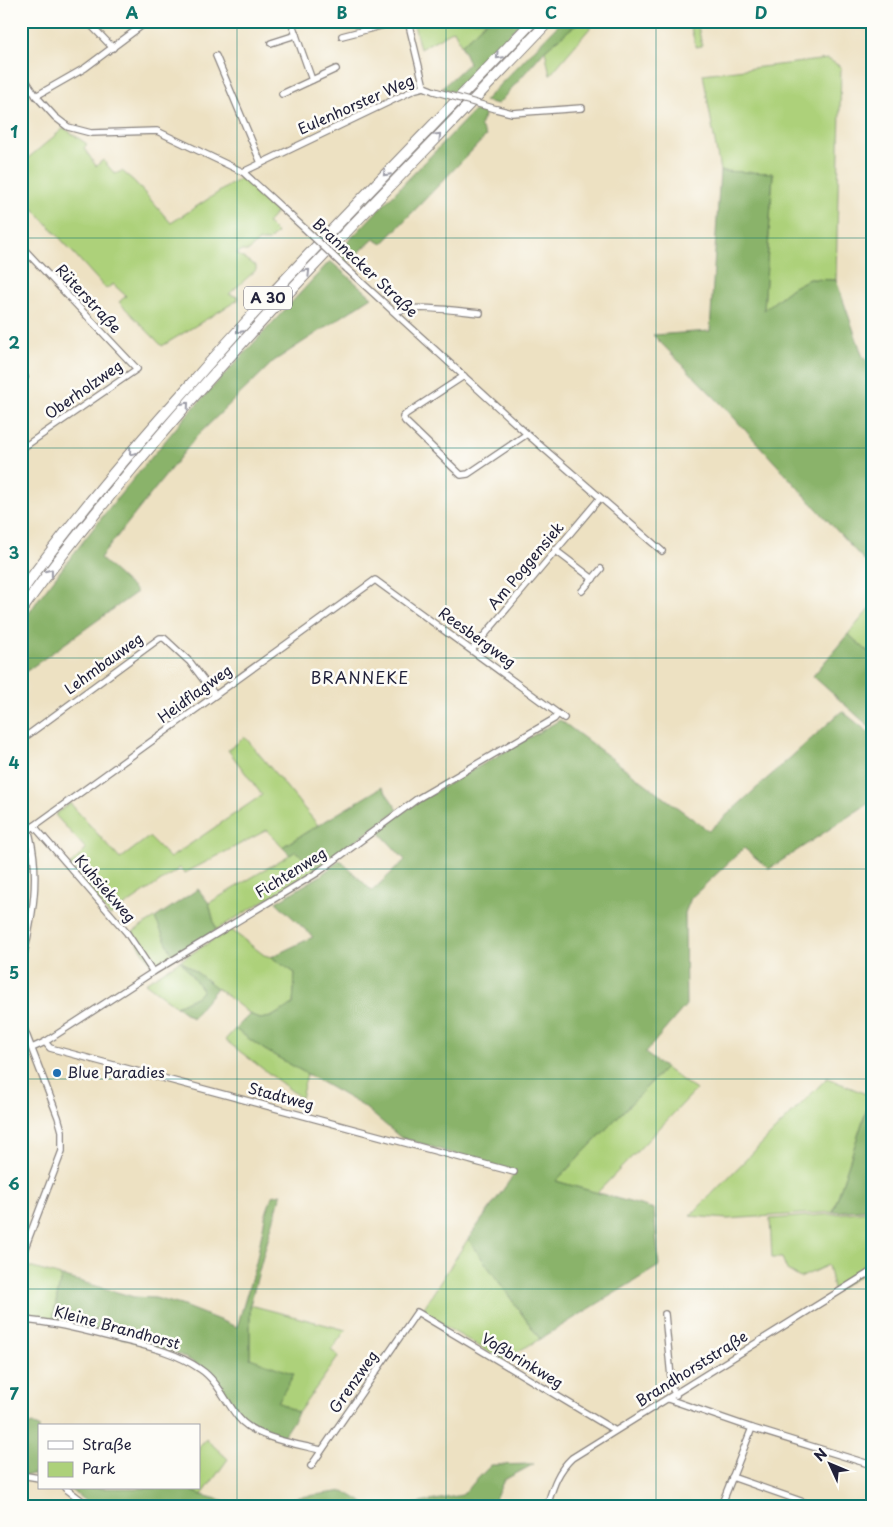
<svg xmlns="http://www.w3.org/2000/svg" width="893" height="1527" font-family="'Playpen Sans',sans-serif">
<rect width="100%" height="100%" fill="#fdfcf7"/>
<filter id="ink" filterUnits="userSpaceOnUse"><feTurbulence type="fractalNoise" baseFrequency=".02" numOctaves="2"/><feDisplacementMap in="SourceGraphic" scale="10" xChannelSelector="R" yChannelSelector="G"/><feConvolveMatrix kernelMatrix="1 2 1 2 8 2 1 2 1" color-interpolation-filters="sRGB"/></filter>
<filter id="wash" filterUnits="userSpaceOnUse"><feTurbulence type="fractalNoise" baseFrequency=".0096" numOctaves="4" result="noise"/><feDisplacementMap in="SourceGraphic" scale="20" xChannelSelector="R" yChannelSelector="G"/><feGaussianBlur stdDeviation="1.12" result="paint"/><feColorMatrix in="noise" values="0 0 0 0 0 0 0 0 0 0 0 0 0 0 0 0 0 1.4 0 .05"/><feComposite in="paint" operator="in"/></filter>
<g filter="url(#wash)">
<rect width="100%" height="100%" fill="#ede1c2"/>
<g fill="#add17a" stroke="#687a5a">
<path d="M413,21H487L461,45L454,30L420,49Z"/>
<path d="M579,21H596L550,75L545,50Z"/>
<path d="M689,21H697L702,46L696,47Z"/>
<path d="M828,59L841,67L836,280L809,279L792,288L764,310L773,174L720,171L703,74Z"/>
<path d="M64,128L87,144L84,148L96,166L103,160L115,174L122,171L134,181L171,223L242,177L278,211L267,223L277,233L269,241H258L249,251H241L237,254L256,266V270L229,294L238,297V300L162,346L119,302L126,296L113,284L106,289L30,205L26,207L21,203V164Z"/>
<path d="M872,606V655L848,634Z"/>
<path d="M245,737L318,825L282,847L267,830L185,873L180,868L110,916L70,865L86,849L55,815L70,803L120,859L149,837L170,858L262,795L228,750Z"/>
<path d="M296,851L315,870L216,930L209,903Z"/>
<path d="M155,918L174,958L156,968L153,967L131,933Z"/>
<path d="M230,929L264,955L271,957L295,973L293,1004L271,1017L260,1019L250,1014L182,961L203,991L196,997L176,1006L145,983Z"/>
<path d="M235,1029L265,1050L307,1074L301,1098L225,1040Z"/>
<path d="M665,1068L696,1090L597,1193L556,1181Z"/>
<path d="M827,1078L871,1096L833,1212L727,1219L690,1216Z"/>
<path d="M872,1211V1268L834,1292L828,1265L800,1278L787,1270L782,1258H772L770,1219Z"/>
<path d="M468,1239L540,1339L503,1360L425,1315L423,1309Z"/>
<path d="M22,1265L61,1276L53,1319L21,1316Z"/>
<path d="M250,1305L346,1330L331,1350L339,1356L298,1413L278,1402L293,1374L250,1359Z"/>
<path d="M206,1439L228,1459L202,1495L185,1488H199V1447Z"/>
</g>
<g fill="#8ab36a" stroke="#566a52">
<path d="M487,21H522L454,92L442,88L469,63L461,45Z"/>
<path d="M562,21L579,22L545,50L498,104L484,101Z"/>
<path d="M474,111H486L480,126L486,136L382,244L374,239L348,262L337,253Z"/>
<path d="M720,171L773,173L764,310L792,288L809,279L836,280L863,357L872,366V569L725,408L653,335L710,331Z"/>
<path d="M330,261L372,297L274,361L197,436L100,558L137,592L21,675V625L40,597L110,507L186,416Z"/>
<path d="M848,634L872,655V729L813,676Z"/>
<path d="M842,711L872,735V801L769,869L744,848L691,898L685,913L686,1005L645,1053L665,1068L556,1181L654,1209L659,1266L540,1339L468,1239L515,1173L400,1137L363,1106L265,1050L235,1029L250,1014L260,1019L271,1017L293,1004L295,973L271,957L313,937L276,902L320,876L340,860L372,891L405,860L378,831L419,801L560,720L709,831Z"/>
<path d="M382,787L398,810L315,870L296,851L290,855L282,847Z"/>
<path d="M198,889L209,903L216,930L174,958L155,918Z"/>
<path d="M180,960L217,988L192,1018L176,1006L196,997L203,991Z"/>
<path d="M871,1096L872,1209L833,1212Z"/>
<path d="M281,1194L262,1260L250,1305V1358L294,1374L278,1402L298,1413L283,1436L257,1427L240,1413L213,1376L197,1364L176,1353L53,1319L61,1276L134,1297L155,1298L181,1305L237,1327L256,1263L265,1217L272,1196Z"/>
<path d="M32,1424L39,1427V1475L33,1474L21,1477V1429Z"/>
<path d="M534,1464L504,1480L492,1506H403L462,1495L491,1465Z"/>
<path d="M68,1488H185L202,1495L244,1506H92Z"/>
<path d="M344,1491L369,1506H288L293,1498Z"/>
</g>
</g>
<g filter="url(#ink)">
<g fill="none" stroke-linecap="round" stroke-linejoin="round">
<g stroke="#88827e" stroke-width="8">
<g id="street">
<path d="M87,21L113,48"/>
<path d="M291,21L312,80"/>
<path d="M408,21L424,87"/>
<path d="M342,36L400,21"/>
<path d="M271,43L296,35"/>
<path d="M216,56L261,163"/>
<path d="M21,73L36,96L55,117L68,127L91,133L157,131L243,172L304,228"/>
<path d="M21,94L31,89"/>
<path d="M282,94L336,69"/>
<path d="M36,96L85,68L148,21"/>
<path d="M496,109L512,113L582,108"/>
<path d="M243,172L416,89L424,87L434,91"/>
<path d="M21,246L137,369L21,449"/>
<path d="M347,269L527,434L662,551"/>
<path d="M395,312C414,304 459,311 480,313"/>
<path d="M464,376L406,414L403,417L405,421L461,475L468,474L527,434"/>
<path d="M21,379L25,377"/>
<path d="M555,550L593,579"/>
<path d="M582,591L601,569"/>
<path d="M472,650L600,498"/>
<path d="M21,740L160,638H164L190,662L215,695"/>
<path d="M21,809C44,862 34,913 21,967"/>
<path d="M34,826L127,933L153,972"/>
<path d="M30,829L375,580L564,718"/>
<path d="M21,1021L58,1117L62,1131V1151L21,1258"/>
<path d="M45,1042L50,1048L514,1172"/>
<path d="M32,1048L45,1042L153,972L317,873L417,799L554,719L558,714"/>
<path d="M665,1314L672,1388L676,1395"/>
<path d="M21,1320C55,1322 86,1331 118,1339C147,1346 176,1352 200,1369C217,1380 226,1402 238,1417C254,1438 296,1444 321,1450"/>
<path d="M668,1399L752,1428L872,1465"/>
<path d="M311,1466L417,1312L614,1430"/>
<path d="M21,1475L39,1478"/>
<path d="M732,1477L815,1506"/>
<path d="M65,1488L89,1506"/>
<path d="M547,1506C553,1487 557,1472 572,1458L872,1271"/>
<path d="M721,1506L752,1428"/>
</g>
</g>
<g stroke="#88827e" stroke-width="12">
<g id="highway">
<path d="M21,592C72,520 130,452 189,386C299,260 418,142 533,21"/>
<path d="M21,611C55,562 93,516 131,470C262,312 408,170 549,21"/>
</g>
</g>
<use href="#street" stroke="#fff" stroke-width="5.5"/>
<use href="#highway" stroke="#fff" stroke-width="10"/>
<g stroke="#88827e" stroke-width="8" stroke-linecap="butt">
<g id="street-bridge">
<path d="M434,91L496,109"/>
<path d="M304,228L347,269"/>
</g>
</g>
<use href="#street-bridge" stroke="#fff" stroke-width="5.5"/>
</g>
<defs><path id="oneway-chevron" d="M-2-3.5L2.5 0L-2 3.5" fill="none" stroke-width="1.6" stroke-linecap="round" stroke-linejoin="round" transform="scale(1.25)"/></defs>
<g stroke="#9c9ca7">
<use href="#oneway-chevron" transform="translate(499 56) rotate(134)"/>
<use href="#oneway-chevron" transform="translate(438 136) rotate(-46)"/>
<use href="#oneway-chevron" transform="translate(386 173) rotate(134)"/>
<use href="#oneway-chevron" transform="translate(307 272) rotate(-46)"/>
<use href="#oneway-chevron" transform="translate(239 330) rotate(133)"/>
<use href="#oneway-chevron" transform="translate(186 405) rotate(-49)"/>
<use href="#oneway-chevron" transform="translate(132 452) rotate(130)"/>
<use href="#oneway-chevron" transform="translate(50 572) rotate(-52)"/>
</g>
</g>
<path fill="none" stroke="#0f766e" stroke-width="1" stroke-opacity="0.55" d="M237,21V1506M446,21V1506M656,21V1506M21,238H872M21,448H872M21,658H872M21,869H872M21,1079H872M21,1289H872"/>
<circle fill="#1f6fb2" stroke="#fdfcf7" stroke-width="2" cx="57" cy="1073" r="5"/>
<g text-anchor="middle" stroke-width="5" stroke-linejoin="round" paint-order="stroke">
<rect fill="#fdfcf7" stroke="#646373" stroke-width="1" x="244" y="286.5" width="48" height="23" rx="4"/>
<g font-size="14" font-weight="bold" fill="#22223b">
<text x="268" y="303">A 30</text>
</g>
<g font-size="15" fill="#22223b" stroke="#fdfcf7">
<text transform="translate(356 105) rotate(-24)" y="5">Eulenhorster Weg</text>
<text transform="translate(365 268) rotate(43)" y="5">Brannecker Straße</text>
<text transform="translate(88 299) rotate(47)" y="5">Rüterstraße</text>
<text transform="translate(84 390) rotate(-35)" y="5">Oberholzweg</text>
<text transform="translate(526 566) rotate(-50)" y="5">Am Poggensiek</text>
<text transform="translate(477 638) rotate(36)" y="5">Reesbergweg</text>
<text transform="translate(104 664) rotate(-36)" y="5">Lehmbauweg</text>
<text transform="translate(195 694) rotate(-36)" y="5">Heidflagweg</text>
<text transform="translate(291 873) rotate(-32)" y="5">Fichtenweg</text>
<text transform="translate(105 889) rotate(49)" y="5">Kuhsiekweg</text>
<text transform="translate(281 1097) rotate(15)" y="5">Stadtweg</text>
<text transform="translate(117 1328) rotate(15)" y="5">Kleine Brandhorst</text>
<text transform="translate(522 1361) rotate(31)" y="5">Voßbrinkweg</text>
<text transform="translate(692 1369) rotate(-32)" y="5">Brandhorststraße</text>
<text transform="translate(354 1382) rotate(-55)" y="5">Grenzweg</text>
</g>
<g font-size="15" fill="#22223b" stroke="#fdfcf7" text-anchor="start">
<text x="67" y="1078">Blue Paradies</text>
</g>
<g font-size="16" letter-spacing="1" fill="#22223b" stroke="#fdfcf7">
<text x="360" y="684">BRANNEKE</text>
</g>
</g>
<rect width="893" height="1527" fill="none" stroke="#fdfcf7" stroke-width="55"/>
<rect x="38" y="1424" width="162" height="65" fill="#fdfcf7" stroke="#a5a5ac"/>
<rect x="48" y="1441" width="25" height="8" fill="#ffffff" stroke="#a5a5ac"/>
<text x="82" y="1450" font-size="15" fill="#22223b">Straße</text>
<rect x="48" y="1462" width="25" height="15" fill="#add17a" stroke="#a5a5ac"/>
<text x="82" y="1474" font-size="15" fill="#22223b">Park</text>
<g transform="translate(830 1464) rotate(314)" stroke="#fdfcf7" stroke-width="4" paint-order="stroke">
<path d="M0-4L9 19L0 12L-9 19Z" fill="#22223b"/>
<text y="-8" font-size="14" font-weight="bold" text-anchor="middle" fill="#22223b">N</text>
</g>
<rect x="28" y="28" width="838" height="1472" fill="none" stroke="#0f766e" stroke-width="2"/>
<g font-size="16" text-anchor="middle" font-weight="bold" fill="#0f766e">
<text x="132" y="19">A</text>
<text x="342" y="19">B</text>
<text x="551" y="19">C</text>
<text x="761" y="19">D</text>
<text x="14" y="138">1</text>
<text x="14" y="349">2</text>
<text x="14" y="559">3</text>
<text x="14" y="769">4</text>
<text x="14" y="979">5</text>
<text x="14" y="1190">6</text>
<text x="14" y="1400">7</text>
</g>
</svg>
